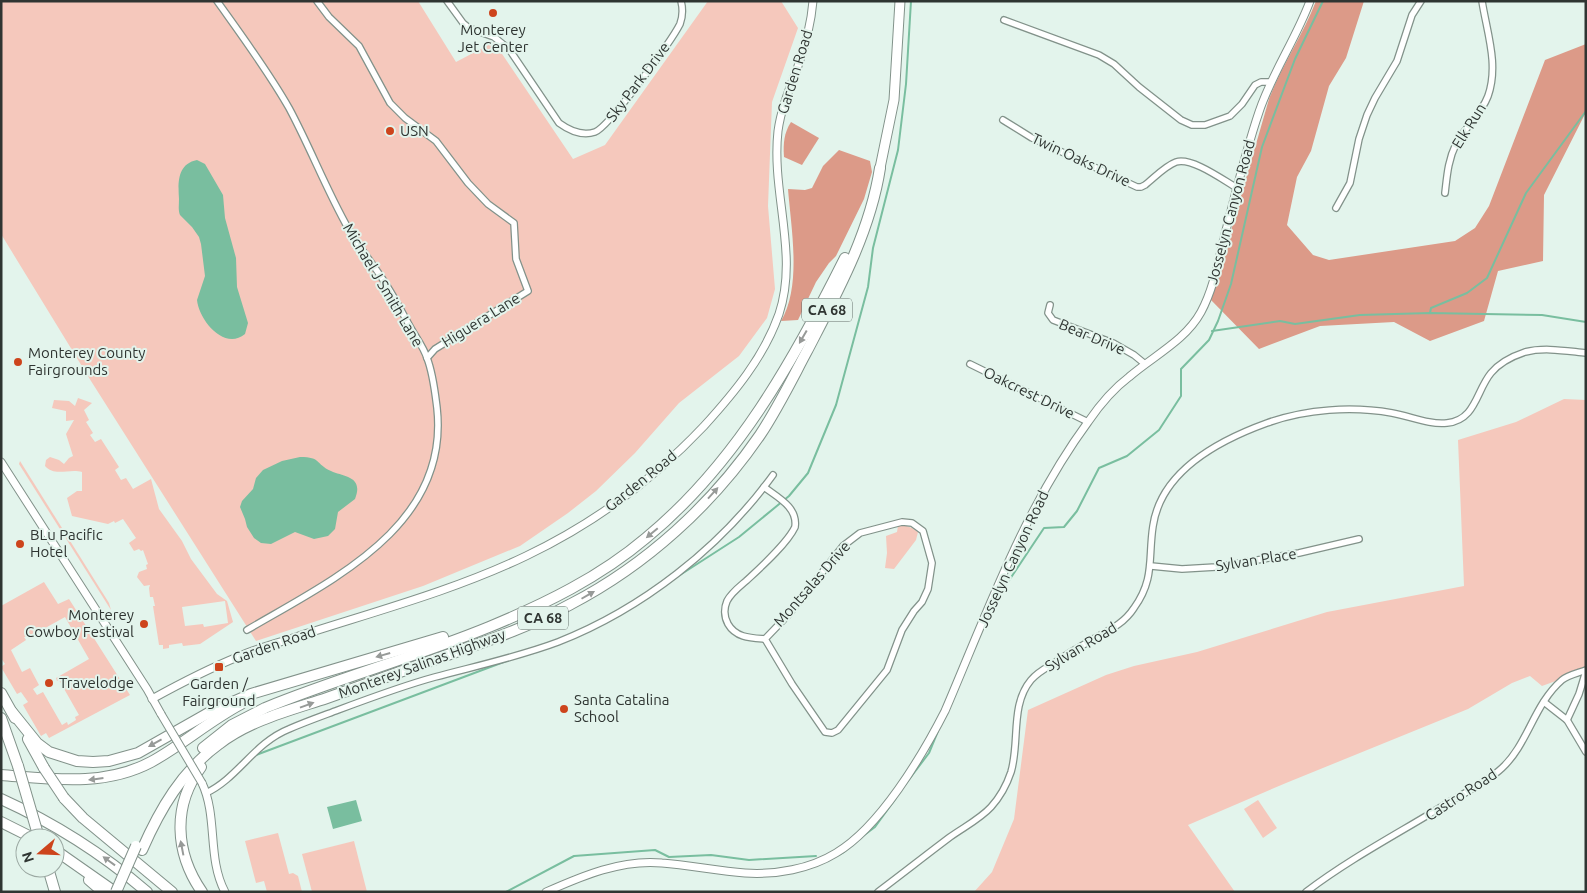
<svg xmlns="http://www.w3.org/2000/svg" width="1587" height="893" font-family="Ubuntu,sans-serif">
<rect width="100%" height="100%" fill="#e3f4ec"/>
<g fill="#f5c8bc" fill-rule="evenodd">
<path d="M1,1H418L456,62L494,42L573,159L605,145L708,1H781L798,28L772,102L768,206L775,289L767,318L739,356L679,403L635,453L596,491L568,513L520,546L423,586L256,641L91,381L1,234Z"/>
<path d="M78,398L92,403L84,410L89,420L86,422L93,433L90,435L95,442L101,439L119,467L115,470L121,480L126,478L133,489L151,479L159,509L182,541L191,559L217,594L227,601L233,622L200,644L183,646L182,643L169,645V648L163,649V645H159L153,606H155L153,597H150L149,588L150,585L144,586L137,577L139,572L147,569L146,565L148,564L143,550L141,551L139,549L134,551L129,543L136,538L123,519L115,523L114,521L108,524L72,516L67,498L77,491H82V472C70,468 54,477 45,466L46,460L50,457L59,460L64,464L69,458L73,456L66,434L74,420L66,421V411L52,408L54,400L69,401L75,406ZM225,601L228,623L204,627L203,624L185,626L182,607Z"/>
<path d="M1564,399L1586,400V670L1542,686L1530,676L1512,683L1468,709L1286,783L1188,825L1235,892H974L992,872L1014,819L1028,710L1106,675L1134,666L1197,652L1327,612L1464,586L1458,440L1516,422Z"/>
<path d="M20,461L109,603L111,610L19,464Z"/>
<path d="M904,525L912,528L918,532L916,540L894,569L885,568L887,553L886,536L897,532L898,526Z"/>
<path d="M44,582L58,604L69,599L130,695L49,738L46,733L41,736L23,705L28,702L21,692L17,694L1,667L5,664L1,658V606ZM65,617L89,659L56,678L57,681L59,680L79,715L75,717L76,720L68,725L67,722L62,725L43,692L37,695L33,689L39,685L30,668L22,672L11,650L26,640L24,637H29Z"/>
<path d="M1258,800L1277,828L1263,838L1244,809Z"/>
<path d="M278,833L289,874L293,873L298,876L302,892H267L264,881L256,883L245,841Z"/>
<path d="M354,841L367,892H312L302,854Z"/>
</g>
<g fill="#dc9a88">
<path d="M1316,1H1364L1346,58L1329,86L1311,151L1297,177L1287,225L1313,255L1329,260L1455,241L1475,228L1489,206L1545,60L1586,44V112L1544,195L1543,261L1498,271L1484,321L1430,341L1394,322L1320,326L1259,349L1211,300L1269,99C1282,65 1303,35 1316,1Z"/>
<path d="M791,122L819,138L802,165L784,157C783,143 784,133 791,122Z"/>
<path d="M839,150L870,161L872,172L864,199L836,256L829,263L816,282L798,320L781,321C802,286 791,228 788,189L805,190L812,188L823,166Z"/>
</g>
<g fill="#79be9f">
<path d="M197,160L205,164L223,195L225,218L236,258L237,287L248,323L245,334C224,351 199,320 197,300L205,276L201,244L199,237L192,227L180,215C178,210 179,205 179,199C178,183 177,164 197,160Z"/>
<path d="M300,457C322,457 315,464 331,471C344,477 364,476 355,499L338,512L335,529L328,536L314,539L295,532L271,544L261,543L254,538L247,527L245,519L240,507L242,501L253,489L256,478L263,470L282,461Z"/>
<path d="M356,800L362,821L333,829L327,807Z"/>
</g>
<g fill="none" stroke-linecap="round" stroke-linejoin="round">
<g stroke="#79be9f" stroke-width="2">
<path d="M1430,313L1431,308L1467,293L1487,278L1526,193L1586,111"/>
<path d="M1212,331L1280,321L1295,324L1360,315L1430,313L1542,315L1586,322"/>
<path d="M680,575L739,537L789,496L808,473L836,405L868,287L873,248L898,150L906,84L911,1"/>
<path d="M994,603L1044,528L1064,527L1077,511L1099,468L1127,456L1159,430L1181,396V369L1209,340L1218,321L1231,284L1262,147L1295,59L1323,1"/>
<path d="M256,755L509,660"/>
<path d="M904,786L929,753L938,731"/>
<path d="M859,839L875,827L896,798"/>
<path d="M839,855L844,852"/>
<path d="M506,892L574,856L655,850L669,857L711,855L749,860L816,856"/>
</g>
<g stroke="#82928a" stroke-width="8">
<g id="minor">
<path d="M217,1C242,36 268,71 289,108C310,147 326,189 348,228C359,248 375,266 387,286C396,300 404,316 412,330C417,339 424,348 427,358C433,373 435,392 437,408C450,526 332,580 247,630"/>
<path d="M317,1L329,17L359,46L390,103L405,118L436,141L468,183L488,204L514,223L516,259L528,291L435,349L427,358"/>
<path d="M447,1L463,23L469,28L494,37L509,49L559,123C570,131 583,136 595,132C609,127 672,40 680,24C683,16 683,9 681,1"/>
<path d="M1004,20L1099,55L1114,64L1139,87L1181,120L1192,125H1205L1230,116L1242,104L1255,85L1261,82H1270"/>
<path d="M1003,120L1032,138L1137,187H1141L1145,185C1154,178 1165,166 1176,162C1192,157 1223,180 1237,188"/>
<path d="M1445,193C1447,176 1448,160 1456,144C1465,127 1481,115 1488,96C1499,65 1487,33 1482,1"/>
<path d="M1336,208L1350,183L1359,139L1367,115L1375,98L1397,61L1412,15L1421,1"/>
<path d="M1050,305L1048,313L1053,320L1113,343L1134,355L1145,364"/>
<path d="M970,364L1088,422"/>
<path d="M764,487C777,497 798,507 795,527C787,544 760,568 746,581C739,587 731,593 727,601C724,608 724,617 728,624C736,638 751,638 765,639"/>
<path d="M902,522L912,523L923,531L932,563L928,589L922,602L914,611L902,630L887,670L838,730L832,733L825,732L792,684L765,639L790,613L843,546L860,533Z"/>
<path d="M1151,566L1182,569L1216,567L1299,553L1359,539"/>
<path d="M1544,702L1567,720L1586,752"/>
<path d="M1567,720L1579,694L1586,671"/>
<path d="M206,793C238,778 254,743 289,729C305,722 322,716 338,710C370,698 402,686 435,677C476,666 518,657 558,642C642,609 720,548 773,475"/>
<path d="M878,892C902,874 926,855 950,837C964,827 980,819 991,807C1000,797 1007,784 1011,772C1020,742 1010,705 1031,680C1037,673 1044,669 1051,665C1064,656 1077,648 1090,641C1107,631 1123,625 1134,608C1155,579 1148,558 1153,526C1161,471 1220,440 1267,423C1306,409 1352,406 1392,413C1410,416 1429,425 1447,423C1476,420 1476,391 1491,373C1500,362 1513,356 1525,352C1545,347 1566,351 1586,353"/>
<path d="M1306,892C1352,857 1403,831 1451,801C1468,791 1487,782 1502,768C1528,744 1534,704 1562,680C1568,675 1578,673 1586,670"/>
</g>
</g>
<g stroke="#82928a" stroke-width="9">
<g id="tertiary">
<path d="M1,462L147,689L161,714"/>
<path d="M152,699C181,683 210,668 240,656C258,648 278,643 296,637C373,612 453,591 526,556C593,524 653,480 704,426C734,393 764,357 779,314C799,254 771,193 778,131C781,109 789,90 797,69C805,47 811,25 813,1"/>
<path d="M202,783C218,817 207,858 225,892"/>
<path d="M546,892C582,876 622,859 662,863C690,865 717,871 745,873C776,875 810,869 836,853C880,827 922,756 945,711C987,613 1024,509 1088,422C1099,406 1113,389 1129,377C1153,356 1185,341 1201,312C1213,290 1218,263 1224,238C1235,196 1245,153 1259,112C1272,73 1296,39 1310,1"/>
</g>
</g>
<g stroke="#82928a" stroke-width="11">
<path id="trunk" d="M880,168L894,100L900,1"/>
</g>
<g stroke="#82928a" stroke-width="12">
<g id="motorway">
<path d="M1,693L15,718"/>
<path d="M12,712L37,743L49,752L77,761L93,762L109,761L138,753L212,711L251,694L443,637"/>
<path d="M1,718L18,766"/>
<path d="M28,739L44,768"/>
<path d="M203,748L232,725L265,708C338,678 416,657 489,627C545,604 600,577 646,538C736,464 794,360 845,258"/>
<path d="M201,767C172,806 175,853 202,892"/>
<path d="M1,775C52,779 104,787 151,762C182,745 209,721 241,704"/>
<path d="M64,798L83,818L172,892"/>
<path d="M1,799C54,823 103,854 147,892"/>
<path d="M1,822L33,838"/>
<path d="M55,850L115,892"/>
<path d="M142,850C160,809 182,771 219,744C250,720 291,710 327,698C369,683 411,668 453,653C493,639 533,625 571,604C646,565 712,505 760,435C778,408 792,379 807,351C837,293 870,233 880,168"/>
<path d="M48,868L55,892"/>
<path d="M89,880L103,892"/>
</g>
</g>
<use href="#minor" stroke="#fff" stroke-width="5.5"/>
<use href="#tertiary" stroke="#fff" stroke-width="7"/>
<use href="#trunk" stroke="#fff" stroke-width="9"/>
<use href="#motorway" stroke="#fff" stroke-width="10"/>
<g stroke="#82928a" stroke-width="9" stroke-linecap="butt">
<path id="tertiary-bridge" d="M161,714L202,783"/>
</g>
<g stroke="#82928a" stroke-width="12" stroke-linecap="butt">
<g id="motorway-bridge">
<path d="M18,766L39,838"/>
<path d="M44,768L64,798"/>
<path d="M116,892L136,846"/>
</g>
</g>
<use href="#tertiary-bridge" stroke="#fff" stroke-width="7"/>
<use href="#motorway-bridge" stroke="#fff" stroke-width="10"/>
</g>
<defs><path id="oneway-solid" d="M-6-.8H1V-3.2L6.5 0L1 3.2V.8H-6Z" transform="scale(1.25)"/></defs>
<g fill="#979a98">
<use href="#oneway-solid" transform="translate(803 337) rotate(120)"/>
<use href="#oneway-solid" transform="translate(713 493) rotate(-48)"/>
<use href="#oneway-solid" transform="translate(652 533) rotate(140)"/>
<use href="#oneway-solid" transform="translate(588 595) rotate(-30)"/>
<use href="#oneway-solid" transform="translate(383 655) rotate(164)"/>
<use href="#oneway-solid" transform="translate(307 705) rotate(-20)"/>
<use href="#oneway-solid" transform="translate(155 743) rotate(151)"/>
<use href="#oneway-solid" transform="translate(96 779) rotate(173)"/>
<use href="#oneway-solid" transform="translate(182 848) rotate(-101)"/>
<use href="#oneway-solid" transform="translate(109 861) rotate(-144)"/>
</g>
<g fill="#cd441c" stroke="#e3f4ec" stroke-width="2">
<circle cx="493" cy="13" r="5"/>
<circle cx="390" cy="131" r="5"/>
<circle cx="18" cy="362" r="5"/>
<circle cx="20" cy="544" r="5"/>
<circle cx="144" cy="624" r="5"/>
<rect x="214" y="662" width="10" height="10" rx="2.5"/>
<circle cx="49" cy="683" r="5"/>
<circle cx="564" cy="709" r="5"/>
</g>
<g text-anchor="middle" stroke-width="4" stroke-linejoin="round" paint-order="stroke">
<g fill="#e3f4ec" stroke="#656e6a" stroke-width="1">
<rect x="802" y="298.5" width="50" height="23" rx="4"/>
<rect x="518" y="606.5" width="50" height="23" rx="4"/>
</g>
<g font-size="14" font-weight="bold" fill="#2f3532">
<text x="827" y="315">CA 68</text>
<text x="543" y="623">CA 68</text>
</g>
<g font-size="15" fill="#2f3532" stroke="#e3f4ec" text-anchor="start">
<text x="493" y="35" text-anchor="middle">Monterey<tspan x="493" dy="17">Jet Center</tspan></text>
<text x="400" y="136">USN</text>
<text x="28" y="358">Monterey County<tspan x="28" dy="17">Fairgrounds</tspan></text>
<text x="30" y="540">BLu Pacific<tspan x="30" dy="17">Hotel</tspan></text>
<text x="134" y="620" text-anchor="end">Monterey<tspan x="134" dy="17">Cowboy Festival</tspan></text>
<text x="59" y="688">Travelodge</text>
<text x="219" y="689" text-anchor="middle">Garden /<tspan x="219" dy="17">Fairground</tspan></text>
<text x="574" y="705">Santa Catalina<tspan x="574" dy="17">School</tspan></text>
</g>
<g font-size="15" fill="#2f3532" stroke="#e3f4ec">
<text transform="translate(795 72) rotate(-73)" y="5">Garden Road</text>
<text transform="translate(638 82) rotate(-53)" y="5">Sky Park Drive</text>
<text transform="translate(1469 126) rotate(-58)" y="5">Elk Run</text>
<text transform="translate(1081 160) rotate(25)" y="5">Twin Oaks Drive</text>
<text transform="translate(1231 212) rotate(-75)" y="5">Josselyn Canyon Road</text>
<text transform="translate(383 285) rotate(59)" y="5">Michael J Smith Lane</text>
<text transform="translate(481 320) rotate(-32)" y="5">Higuera Lane</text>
<text transform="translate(1092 337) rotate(23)" y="5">Bear Drive</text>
<text transform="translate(1029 393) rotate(26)" y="5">Oakcrest Drive</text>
<text transform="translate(641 481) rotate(-39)" y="5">Garden Road</text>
<text transform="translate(1013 559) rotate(-65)" y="5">Josselyn Canyon Road</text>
<text transform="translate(1256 560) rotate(-9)" y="5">Sylvan Place</text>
<text transform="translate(812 584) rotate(-49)" y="5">Montsalas Drive</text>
<text transform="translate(274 645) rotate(-19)" y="5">Garden Road</text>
<text transform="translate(1081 647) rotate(-31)" y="5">Sylvan Road</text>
<text transform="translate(422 664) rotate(-20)" y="5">Monterey Salinas Highway</text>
<text transform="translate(1461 795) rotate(-33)" y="5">Castro Road</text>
</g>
</g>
<rect width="1587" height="893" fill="none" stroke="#2f3532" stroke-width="5"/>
<g transform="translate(40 853) rotate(251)"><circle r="24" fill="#e3f4ec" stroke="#9ba8a2"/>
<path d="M0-4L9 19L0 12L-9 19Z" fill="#cd441c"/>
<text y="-8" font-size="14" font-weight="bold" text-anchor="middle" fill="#2f3532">N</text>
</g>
</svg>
